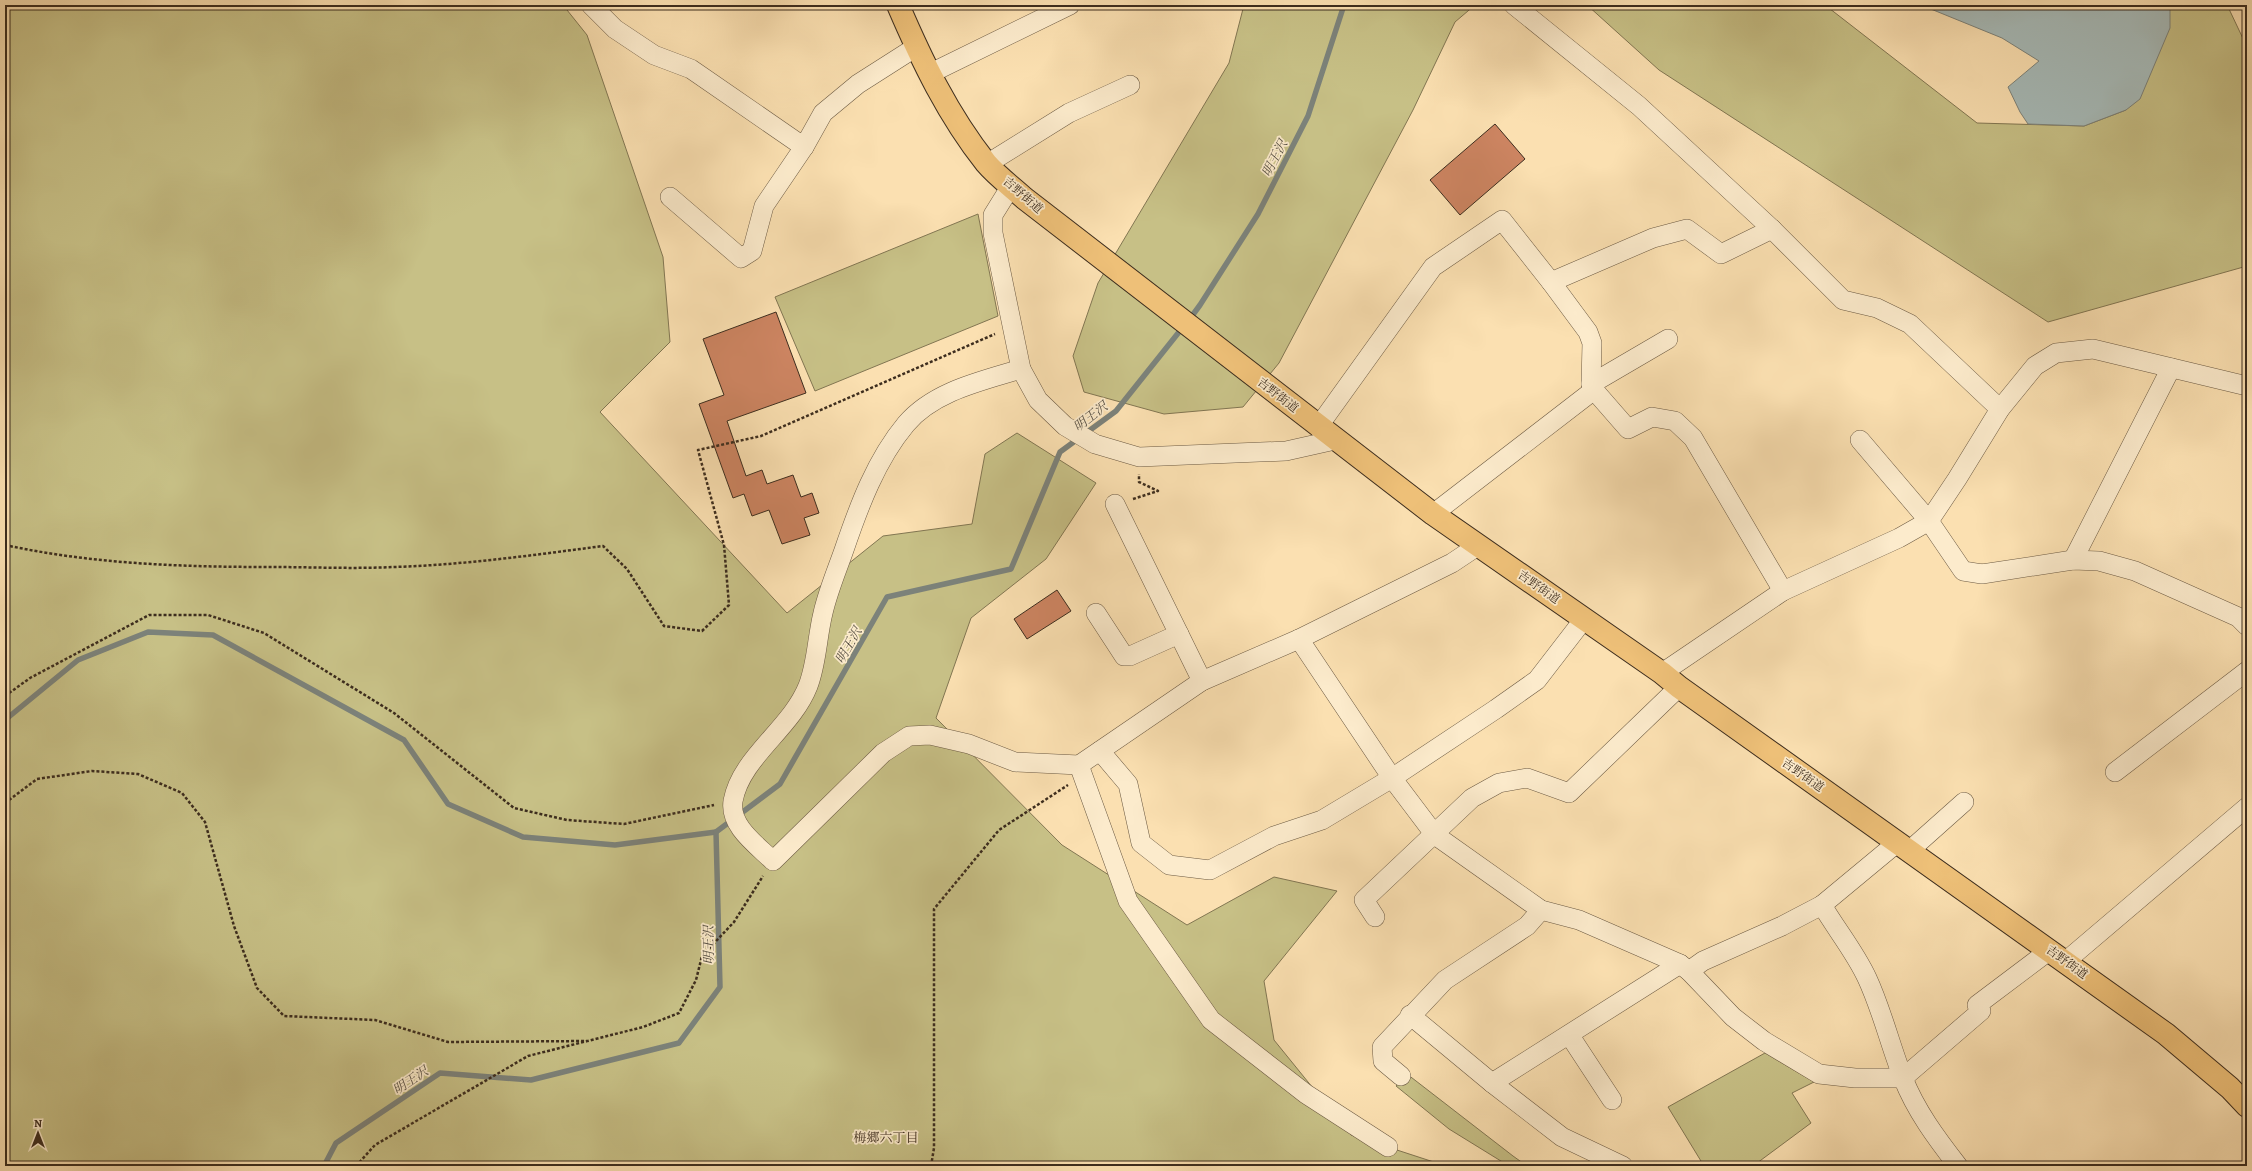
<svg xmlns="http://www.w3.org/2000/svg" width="2252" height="1171" font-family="Alegreya,'Noto Serif JP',serif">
<rect width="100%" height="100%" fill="#fbe0b1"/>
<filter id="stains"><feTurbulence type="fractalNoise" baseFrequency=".005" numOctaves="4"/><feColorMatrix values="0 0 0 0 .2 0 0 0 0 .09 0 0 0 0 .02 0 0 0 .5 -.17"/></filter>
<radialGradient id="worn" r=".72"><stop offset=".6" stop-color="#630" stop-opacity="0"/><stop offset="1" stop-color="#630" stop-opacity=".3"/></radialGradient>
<g fill="#c7c086" stroke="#827652">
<path d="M5,5H563L587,35L663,257L670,342L600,412L787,613L883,536L972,524L985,454L1017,433L1096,483L1046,559L971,618L936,718L1062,845L1187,925L1274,877L1337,891L1264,981L1274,1040L1351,1135L1446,1166H5Z"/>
<path d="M1244,5H1475L1455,22L1413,110L1279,363L1243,407L1164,414L1084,392L1073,356L1098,283L1229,63Z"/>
<path d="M1587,5H1825L1977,123L2084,126L2126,110L2170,5H2236L2229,9L2247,47V266L2048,322L1659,70Z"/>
<path d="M978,214L998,316L815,391L775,297Z"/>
<path d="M1765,1053L1814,1082L1792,1093L1811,1123L1753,1166H1704L1668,1107Z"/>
<path d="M1407,1074L1513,1156L1527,1166H1509L1449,1129L1396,1086Z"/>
</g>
<path fill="#a6bab8" stroke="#7c827a" d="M1921,5H2170V28L2140,99L2126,110L2084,126L2028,124L2020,112L2008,87L2039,61L2002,38Z"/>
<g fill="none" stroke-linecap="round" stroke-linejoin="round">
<g stroke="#7c827a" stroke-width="5.5">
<path d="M1189,320L1200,305L1258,214L1308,116L1344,5"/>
<path d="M5,720L78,660L148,632L213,635L404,740L448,804L523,837L615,845L716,832"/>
<path d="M324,1166L336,1143L440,1073L531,1080L679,1043L720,987L716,832L780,784L887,597L1011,569L1060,452L1116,411L1183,327"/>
</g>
</g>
<g fill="#cc8461" stroke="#3d2d1e">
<path d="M1495,124L1525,159L1460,215L1430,180Z"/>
<path d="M776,312L806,393L727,421L746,476L762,470L767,484L793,475L801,497L812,493L819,513L804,518L810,535L782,544L769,510L752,516L744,494L733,498L699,404L724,395L703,339Z"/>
<path d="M1057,590L1071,611L1027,639L1014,619Z"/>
</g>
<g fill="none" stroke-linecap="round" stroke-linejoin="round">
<g stroke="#6c5a43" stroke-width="20">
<g id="minor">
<path d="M591,5L615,29L654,55L691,69L804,147L823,113L858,84L916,47"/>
<path d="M1514,5L1639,106L1772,229L1843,300L1877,308L1910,324L2000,409"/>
<path d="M929,74L1070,5"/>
<path d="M987,164L1069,113L1130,85"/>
<path d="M1011,186L993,215V233L1021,369L1038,400L1065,426L1095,444L1139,457L1286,451L1335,440"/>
<path d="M670,197L741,258L752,251L764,206L804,147"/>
<path d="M1551,282L1653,238L1687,229L1721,254L1772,229"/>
<path d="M1021,369C982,381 934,391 906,424C876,460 859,506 844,550C837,570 828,591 823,613C817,637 817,663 808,686C791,729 741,757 733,801C729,826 757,845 773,861L883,753L909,736L930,735L969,744L1015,762L1079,765L1202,681L1299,639L1452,563L1479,545"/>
<path d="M1591,384L1668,339"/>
<path d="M1318,427L1433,267L1502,220L1551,282L1588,332L1592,343L1591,384L1594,390L1628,429L1652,417L1675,421L1693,438L1783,591"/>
<path d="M1860,440L1929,521L1963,571L1982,574L2073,560L2099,561L2135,571L2238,617L2247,626"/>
<path d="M1115,504L1202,681"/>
<path d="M1433,514L1594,390"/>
<path d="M2073,560L2171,368"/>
<path d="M1096,613L1124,656H1130L1179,634"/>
<path d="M1299,639L1392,778L1435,835L1541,910L1579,920L1680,964L1689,971L1733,1017L1764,1041L1819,1074L1855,1078H1903L1981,1011L1977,1005L2050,950"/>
<path d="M1662,673L1783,591L1899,538L1929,521L1957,479L2000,409L2035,366L2056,353L2093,349L2247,386"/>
<path d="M1100,751L1128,784L1141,843L1169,865L1210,870L1274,836L1322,820L1392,778L1496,709L1537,680L1584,619"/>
<path d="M1079,765L1128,901L1211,1020L1306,1094L1388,1147"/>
<path d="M2115,772L2247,671"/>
<path d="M1909,851L1964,802"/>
<path d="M1822,905C1836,929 1855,952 1867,978C1882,1010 1890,1045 1903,1078C1916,1111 1937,1139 1958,1166"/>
<path d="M1375,917L1364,900L1472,798L1499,783L1527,778L1569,793L1679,687"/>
<path d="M2066,961L2247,807"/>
<path d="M1689,971L1703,961L1782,926L1822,905L1898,842"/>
<path d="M1410,1015L1492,1083L1562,1137L1623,1166"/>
<path d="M1570,1036L1612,1100"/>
<path d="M1401,1076L1383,1061L1382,1047L1445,980L1527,926L1541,910"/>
<path d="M1492,1083L1680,964"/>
</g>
</g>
<g stroke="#3d2d1e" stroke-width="24">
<path id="major" d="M898,5C922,61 948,115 986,163C997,176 1012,187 1024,198L1433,514L1662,673L1679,687L2166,1034L2230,1088L2247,1106"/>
</g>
<g stroke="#3d2d1e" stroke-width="2.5" stroke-dasharray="3 2" stroke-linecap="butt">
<path d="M1133,499L1158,491L1139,482V474"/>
<path d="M5,545C93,564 182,567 272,567C312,567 353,569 393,567C463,565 534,555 603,546L627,569L664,626L702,631L729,605L724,545L698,450L761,436L995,334"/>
<path d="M5,696L30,678L149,615H208L264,633L394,713L514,808L567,820L624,824L714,805"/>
<path d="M5,803L37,779L92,771L138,774L182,793L205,822L234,926L257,988L284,1016L375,1020L448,1042L587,1041"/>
<path d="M356,1166L375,1145L528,1056L643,1027L679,1013L696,980L702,956L734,922L763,876"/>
<path d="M931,1166L934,1148V909L999,830L1068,785"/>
</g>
<use href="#minor" stroke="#fcebcc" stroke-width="19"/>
<use href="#major" stroke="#eec078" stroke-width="22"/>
</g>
<g text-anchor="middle" stroke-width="3.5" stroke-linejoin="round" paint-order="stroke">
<g font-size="12" fill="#3d2d1e" stroke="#fcebcc">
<text transform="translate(1023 195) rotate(41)" y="4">吉野街道</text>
<text transform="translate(1278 395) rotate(38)" y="4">吉野街道</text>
<text transform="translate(1539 587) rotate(35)" y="4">吉野街道</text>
<text transform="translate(1803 775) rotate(35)" y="4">吉野街道</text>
<text transform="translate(2067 962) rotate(36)" y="4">吉野街道</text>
</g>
<g font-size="13" font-style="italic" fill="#575044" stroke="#fcebcc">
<text transform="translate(1274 158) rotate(-63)" y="5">明王沢</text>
<text transform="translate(1090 416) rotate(-38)" y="5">明王沢</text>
<text transform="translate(848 645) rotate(-60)" y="5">明王沢</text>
<text transform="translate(708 945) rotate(-91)" y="5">明王沢</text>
<text transform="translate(410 1080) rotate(-34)" y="5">明王沢</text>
</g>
<g font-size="13" fill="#3d2d1e" stroke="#fcebcc">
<text x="886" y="1142">梅郷六丁目</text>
</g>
</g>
<rect width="2252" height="1171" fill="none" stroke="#fbe0b1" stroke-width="20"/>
<rect x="6" y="6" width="2240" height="1159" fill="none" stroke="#3d2d1e" stroke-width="2"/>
<rect x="10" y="10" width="2232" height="1151" fill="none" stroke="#3d2d1e"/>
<g transform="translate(38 1133)" stroke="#fcebcc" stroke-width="3" paint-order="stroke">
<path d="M0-3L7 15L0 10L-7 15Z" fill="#3d2d1e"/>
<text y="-6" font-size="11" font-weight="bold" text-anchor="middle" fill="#3d2d1e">N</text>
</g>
<rect width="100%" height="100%" filter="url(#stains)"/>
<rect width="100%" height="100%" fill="url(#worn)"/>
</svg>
